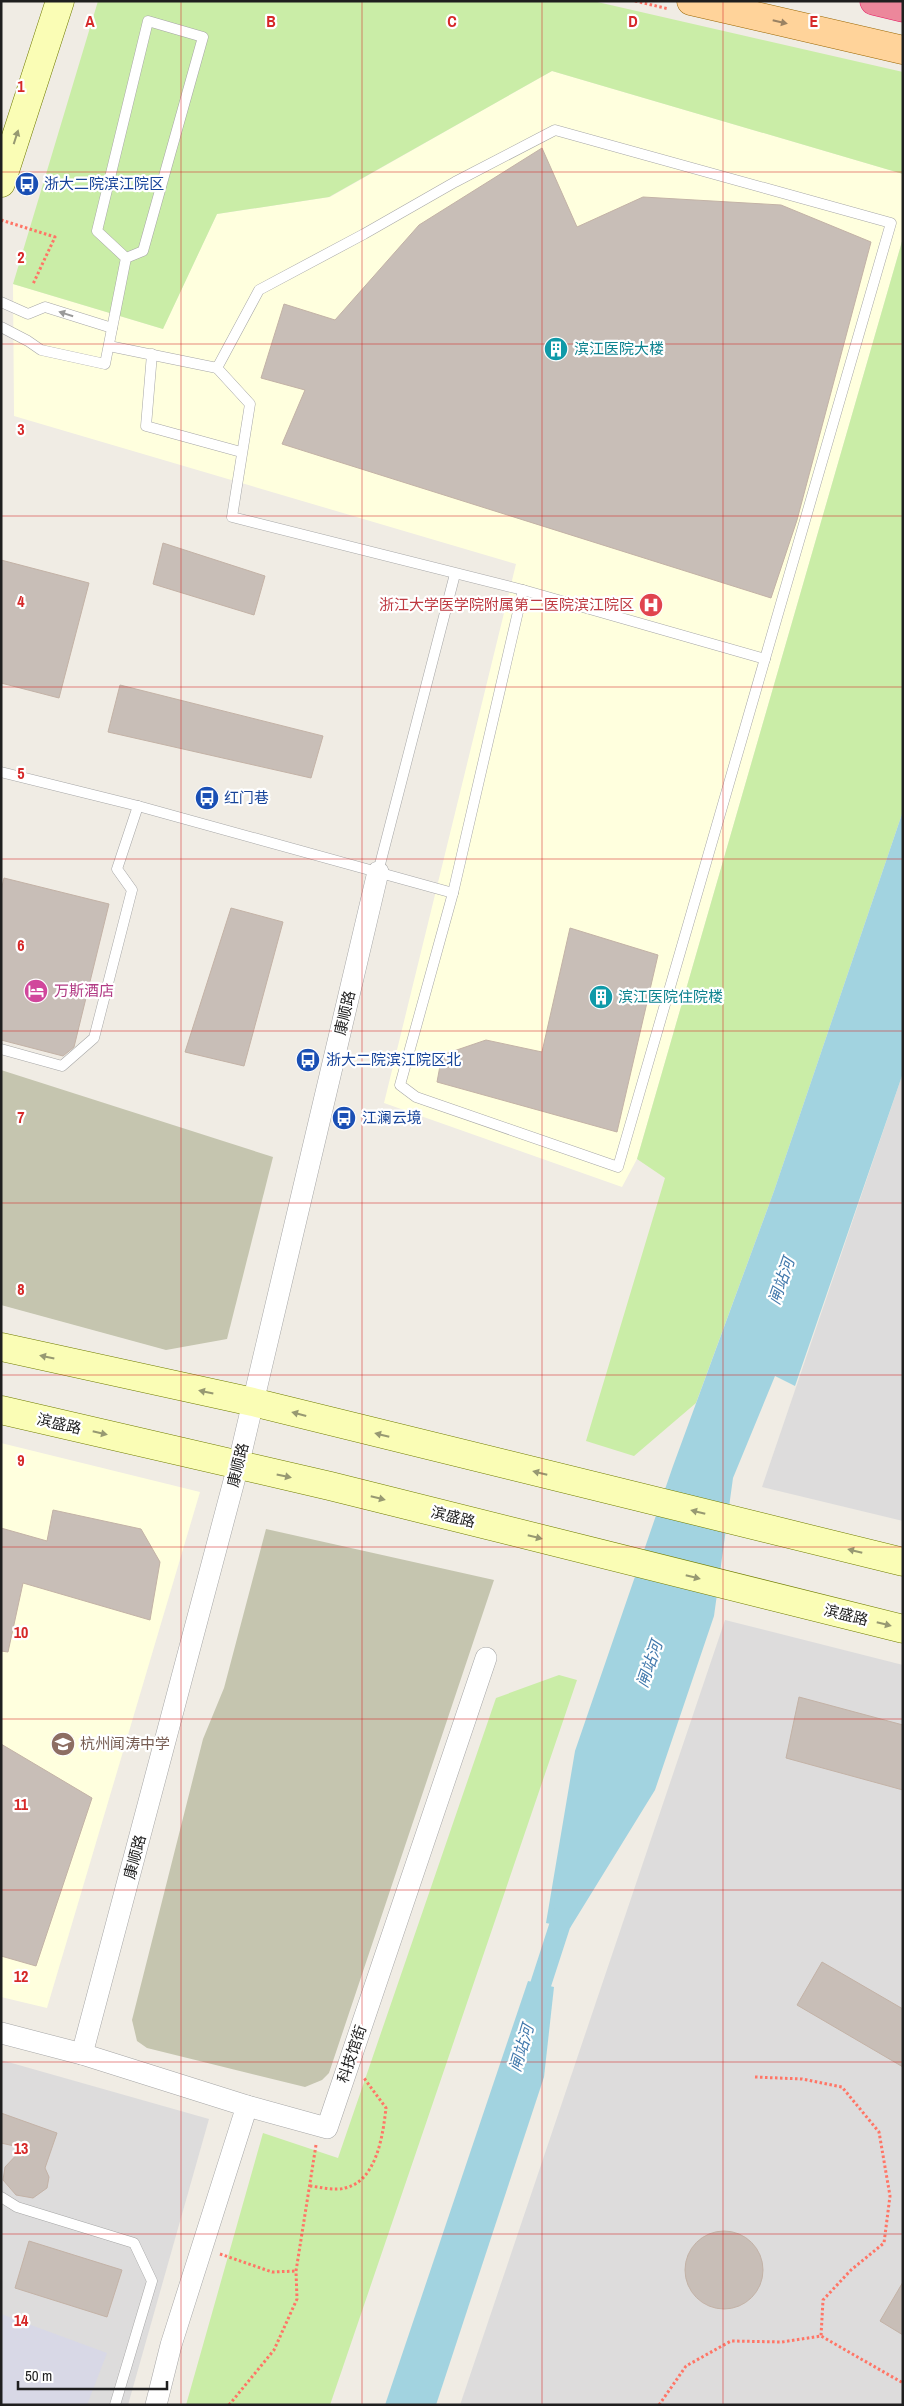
<svg xmlns="http://www.w3.org/2000/svg" width="904" height="2406" font-family="'Archivo Narrow','Noto Sans SC',sans-serif">
<rect width="100%" height="100%" fill="#f0ece4"/>
<g fill="#dddcdc">
<path d="M903,1073V1521L762,1487Z"/>
<path d="M725,1620L903,1665V2405H460Z"/>
<path d="M1,2060L209,2119L128,2405H1Z"/>
</g>
<g fill="#ffffde">
<path d="M552,71L903,174V238L637,1159L622,1187L384,1103L516,564L14,416L13,284L163,329L217,214L330,197Z"/>
<path d="M1,1443L200,1492L47,2008L1,1997Z"/>
</g>
<g fill="#c5c5af">
<path d="M1,1070L273,1157L227,1339L166,1350L1,1305Z"/>
<path d="M266,1529L494,1580L329,2073L322,2080L305,2087L147,2048L137,2041L132,2020L203,1739L224,1688Z"/>
</g>
<g fill="#caeda7">
<path d="M98,1H593L903,72V174L552,71L329,197L217,214L163,329L13,284Z"/>
<path d="M903,238V811L774,1191L696,1403L634,1456L586,1441L665,1178L637,1159Z"/>
<path d="M559,1675L577,1680L330,2405H186L263,2133L338,2158L496,1698Z"/>
</g>
<path fill="#d8d8e6" d="M1,2314L107,2353L87,2405H1Z"/>
<g fill="#a2d3e0">
<path d="M903,811V1073L795,1386L775,1376L733,1478L714,1616L655,1790L570,1928L546,1923L575,1751L673,1466L774,1191Z"/>
<path d="M528,1981L554,1987L544,2077L436,2405H385Z"/>
</g>
<g fill="none" stroke-linecap="round" stroke-linejoin="round">
<path stroke="#a2d3e0" stroke-width="21" d="M532,2011L568,1900"/>
</g>
<g fill="#c8beb7" stroke="#c3b2a6">
<path d="M542,148L577,227L643,197L781,205L871,242L797,520L771,598L282,444L305,390L261,378L284,304L335,320L419,225Z"/>
<path d="M163,543L265,576L254,615L153,584Z"/>
<path d="M1,560L89,583L59,698L1,683Z"/>
<path d="M120,685L323,736L311,778L108,732Z"/>
<path d="M4,878L109,904L74,1047L63,1056L1,1040V891Z"/>
<path d="M231,908L283,922L244,1066L185,1052Z"/>
<path d="M570,928L658,955L617,1132L437,1082L442,1055L486,1040L542,1052Z"/>
<path d="M53,1510L141,1529L160,1562L150,1620L23,1583L8,1652L1,1651V1528L47,1541Z"/>
<path d="M799,1697L903,1725V1790L786,1758Z"/>
<path d="M1,1744L92,1798L36,1966L1,1956Z"/>
<path d="M822,1962L903,2009V2067L797,2005Z"/>
<path d="M1,2113L57,2133L45,2168L49,2177L47,2188L33,2198L16,2195L3,2180L5,2167L23,2148L1,2143Z"/>
<circle cx="724" cy="2270" r="39"/>
<path d="M29,2241L122,2270L107,2317L15,2288Z"/>
<path d="M903,2282V2335L880,2321Z"/>
</g>
<g fill="none" stroke-linecap="round" stroke-linejoin="round">
<g stroke="#a6a6a6" stroke-width="11">
<g id="lane">
<path d="M1,302L28,314L45,307L112,328"/>
<path d="M1,327L28,341L41,350L105,364L126,258L143,251L203,37L148,21L97,231L126,258"/>
<path d="M152,354L146,426L241,452"/>
<path d="M217,368L250,404L232,517L523,590L765,659"/>
<path d="M1,772L138,806L453,893L400,1085L416,1097L618,1167L891,223L555,130L455,182L364,234L259,290L217,368L109,346"/>
<path d="M378,872L455,574"/>
<path d="M453,893L523,590"/>
<path d="M1,1049L62,1066L94,1038L132,890L117,869L138,806"/>
<path d="M1,2197L17,2207L134,2243L152,2281L115,2405"/>
</g>
</g>
<g stroke="#a6a6a6" stroke-width="22">
<g id="street">
<path d="M1,2033L82,2054L247,2106L327,2128L486,1658"/>
<path d="M82,2054L238,1466L378,872"/>
<path d="M156,2405L171,2345L247,2106"/>
</g>
</g>
<g stroke="#6f7b00" stroke-width="29">
<g id="secondary">
<path d="M1,183L60,1"/>
<path d="M1,1347L253,1402L903,1562"/>
<path d="M1,1410L330,1486L903,1629"/>
</g>
</g>
<g stroke="#996500" stroke-width="29">
<path id="primary" d="M691,1L903,50"/>
</g>
<g stroke="#e51a62" stroke-width="29">
<path id="highway" d="M874,1L903,8"/>
</g>
<g stroke="#ff7566" stroke-width="3" stroke-dasharray="2.5 2.5" stroke-linecap="butt">
<path d="M635,1L669,9"/>
<path d="M1,220L55,237L33,284"/>
<path d="M755,2077L802,2079L842,2087L879,2132L890,2196L884,2243L851,2270L823,2300L821,2336"/>
<path d="M310,2186C320,2187 335,2191 345,2188C377,2181 383,2134 386,2108L364,2078"/>
<path d="M220,2254L272,2272L296,2271"/>
<path d="M229,2405L274,2350L297,2299L296,2271L316,2145"/>
<path d="M659,2405L686,2366L731,2341L782,2342L821,2336L903,2383"/>
</g>
<use href="#lane" stroke="#fff" stroke-width="10"/>
<use href="#street" stroke="#fff" stroke-width="21"/>
<use href="#secondary" stroke="#fafdb5" stroke-width="28"/>
<use href="#primary" stroke="#ffd39a" stroke-width="28"/>
<use href="#highway" stroke="#ec879b" stroke-width="28"/>
</g>
<defs><path id="oneway-solid" d="M-6-.8H1V-3.2L6.5 0L1 3.2V.8H-6Z" transform="scale(1.25)"/></defs>
<use fill="#9a8263" href="#oneway-solid" transform="translate(780 22) rotate(13)"/>
<g fill="#979972">
<use href="#oneway-solid" transform="translate(16 137) rotate(-72)"/>
<use href="#oneway-solid" transform="translate(47 1357) rotate(-168)"/>
<use href="#oneway-solid" transform="translate(206 1392) rotate(-168)"/>
<use href="#oneway-solid" transform="translate(299 1414) rotate(-165)"/>
<use href="#oneway-solid" transform="translate(100 1433) rotate(13)"/>
<use href="#oneway-solid" transform="translate(382 1435) rotate(-166)"/>
<use href="#oneway-solid" transform="translate(540 1473) rotate(-166)"/>
<use href="#oneway-solid" transform="translate(284 1476) rotate(12)"/>
<use href="#oneway-solid" transform="translate(378 1498) rotate(14)"/>
<use href="#oneway-solid" transform="translate(698 1512) rotate(-166)"/>
<use href="#oneway-solid" transform="translate(535 1537) rotate(14)"/>
<use href="#oneway-solid" transform="translate(855 1551) rotate(-166)"/>
<use href="#oneway-solid" transform="translate(693 1577) rotate(14)"/>
<use href="#oneway-solid" transform="translate(884 1624) rotate(14)"/>
</g>
<use fill="#9a9a9a" href="#oneway-solid" transform="translate(66 314) rotate(-163)"/>
<path fill="none" stroke="#d62828" stroke-width="1" stroke-opacity="0.55" d="M181,1V2405M362,1V2405M542,1V2405M723,1V2405M1,172H903M1,344H903M1,516H903M1,687H903M1,859H903M1,1031H903M1,1203H903M1,1375H903M1,1547H903M1,1719H903M1,1890H903M1,2062H903M1,2234H903"/>
<defs>
<g id="bus-disc" transform="scale(1.25)"><circle r="9.5" fill="#1a4fb4" stroke="#fff"/><path d="M-5-6H5V4H4V6H2V4H-2V6H-4V4H-5ZM-3.5-4V0h7V-4ZM-3.5 1.2v1.5H-2V1.2ZM2 1.2v1.5H3.5V1.2Z" fill="#fff"/></g>
<g id="building-disc" transform="scale(1.25)"><circle r="9.5" fill="#0f9aa8" stroke="#fff"/><path d="M-4-6H4V6H1V3H-1V6H-4ZM-2.5-4.3h1.7v1.8h-1.7ZM.8-4.3h1.7v1.8H.8ZM-2.5-1h1.7V.8h-1.7ZM.8-1h1.7V.8H.8Z" fill="#fff"/></g>
<g id="hospital-disc" transform="scale(1.25)"><circle r="9.5" fill="#e0444e" stroke="#fff"/><path d="M-5-5h3v3.5h4V-5h3V5h-3V1.5h-4V5h-3Z" fill="#fff"/></g>
<g id="hotel-disc" transform="scale(1.25)"><circle r="9.5" fill="#d1479c" stroke="#fff"/><path d="M-6-4.5h1.5V1H6V5H4.5V3h-9V5H-6ZM-4 0a1.8 1.8 0 1 1 3.6 0ZM.5 0V-2.5h3Q6-2.5 6 0Z" fill="#fff"/></g>
<g id="school-disc" transform="scale(1.25)"><circle r="9.5" fill="#8d6e63" stroke="#fff"/><path d="M0-5L7-2L0 1L-7-2ZM-4 1L0 2.5L4 1V4Q0 6-4 4Z" fill="#fff"/></g>
</defs>
<g fill-rule="evenodd">
<use href="#bus-disc" x="27" y="184"/>
<use href="#building-disc" x="556" y="349"/>
<use href="#hospital-disc" x="651" y="605"/>
<use href="#bus-disc" x="207" y="798"/>
<use href="#hotel-disc" x="36" y="991"/>
<use href="#building-disc" x="601" y="997"/>
<use href="#bus-disc" x="308" y="1060"/>
<use href="#bus-disc" x="344" y="1118"/>
<use href="#school-disc" x="63" y="1744"/>
</g>
<g text-anchor="middle" stroke-width="4.5" stroke-linejoin="round" paint-order="stroke">
<g font-size="15" fill="#164399" stroke="#fff" text-anchor="start">
<text x="44" y="189">浙大二院滨江院区</text>
<text x="224" y="803">红门巷</text>
<text x="326" y="1065">浙大二院滨江院区北</text>
<text x="362" y="1123">江澜云境</text>
</g>
<g font-size="15" fill="#0d838f" stroke="#fff" text-anchor="start">
<text x="574" y="354">滨江医院大楼</text>
<text x="618" y="1002">滨江医院住院楼</text>
</g>
<g font-size="15" fill="#be3a42" stroke="#fff" text-anchor="end">
<text x="634" y="610">浙江大学医学院附属第二医院滨江院区</text>
</g>
<g font-size="15" fill="#b23c85" stroke="#fff" text-anchor="start">
<text x="54" y="996">万斯酒店</text>
</g>
<g font-size="15" fill="#1f1f1f" stroke="#fff">
<text transform="translate(345 1013) rotate(-77)" y="5">康顺路</text>
<text transform="translate(59 1424) rotate(13)" y="5">滨盛路</text>
<text transform="translate(238 1465) rotate(-76)" y="5">康顺路</text>
<text transform="translate(453 1517) rotate(14)" y="5">滨盛路</text>
<text transform="translate(846 1615) rotate(14)" y="5">滨盛路</text>
<text transform="translate(135 1857) rotate(-75)" y="5">康顺路</text>
<text transform="translate(352 2054) rotate(-71)" y="5">科技馆街</text>
</g>
<g font-size="15" fill="#785e54" stroke="#fff" text-anchor="start">
<text x="80" y="1749">杭州闻涛中学</text>
</g>
<g font-size="16" font-style="italic" fill="#4279ac" stroke="#fff">
<text transform="translate(781 1281) rotate(-71)" y="6">闸站河</text>
<text transform="translate(649 1664) rotate(-71)" y="6">闸站河</text>
<text transform="translate(521 2048) rotate(-73)" y="6">闸站河</text>
</g>
</g>
<g font-size="16" text-anchor="middle" font-weight="bold" fill="#d62828" stroke="#fff" stroke-width="4.5" stroke-linejoin="round" paint-order="stroke">
<text x="90" y="27">A</text>
<text x="271" y="27">B</text>
<text x="452" y="27">C</text>
<text x="633" y="27">D</text>
<text x="814" y="27">E</text>
<text x="21" y="92">1</text>
<text x="21" y="263">2</text>
<text x="21" y="435">3</text>
<text x="21" y="607">4</text>
<text x="21" y="779">5</text>
<text x="21" y="951">6</text>
<text x="21" y="1123">7</text>
<text x="21" y="1295">8</text>
<text x="21" y="1466">9</text>
<text x="21" y="1638">10</text>
<text x="21" y="1810">11</text>
<text x="21" y="1982">12</text>
<text x="21" y="2154">13</text>
<text x="21" y="2326">14</text>
</g>
<rect width="904" height="2406" fill="none" stroke="#1f1f1f" stroke-width="5"/>
<path d="M18 2381v8h149v-8" fill="none" stroke="#1f1f1f" stroke-width="2.5"/>
<text x="25" y="2381" font-size="15" fill="#1f1f1f" stroke="#ffffff" stroke-width="4" paint-order="stroke">50 m</text>
</svg>
